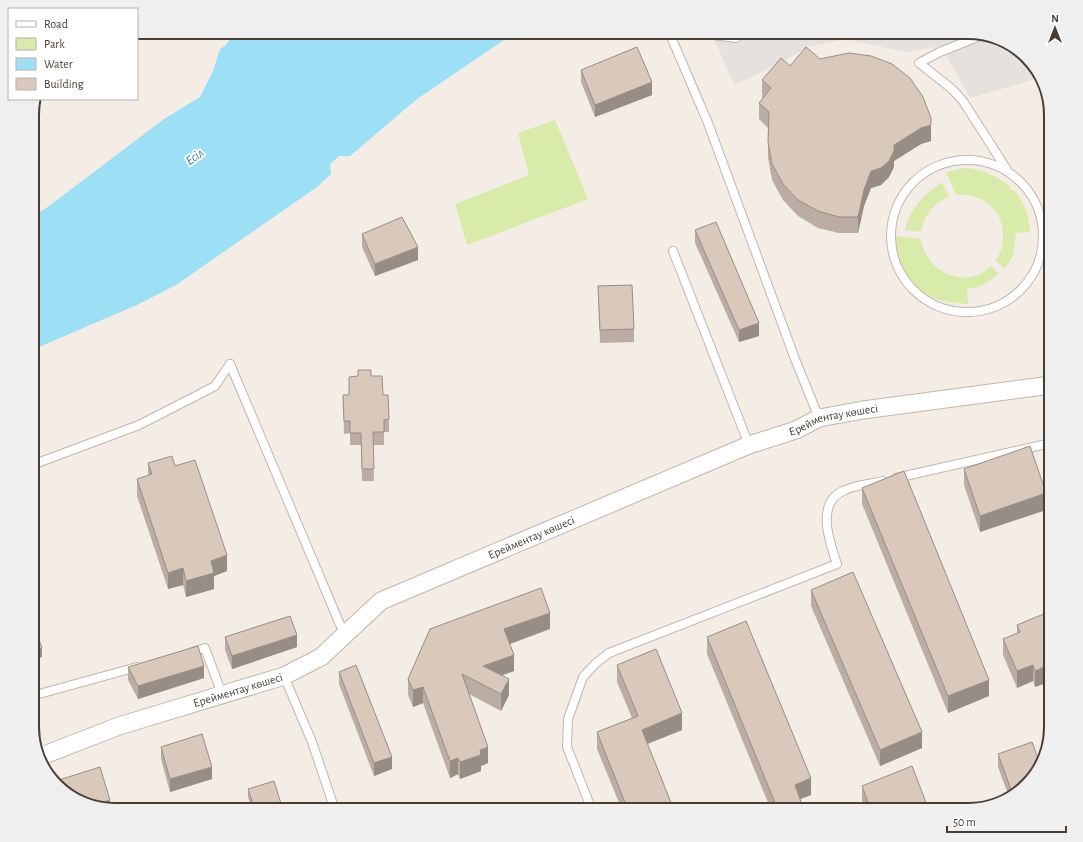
<svg xmlns="http://www.w3.org/2000/svg" width="1083" height="842" font-family="'Alegreya Sans',sans-serif">
<rect width="100%" height="100%" fill="#f4ede5"/>
<g fill="#d8ebab">
<path d="M555,120L588,199L467,245L455,204L529,175L518,133Z"/>
<path d="M963,168C981,168 997,176 1011,187L1010,189L1013,191L1014,190C1025,203 1029,215 1030,232L1016,233L1013,256L1005,269L995,260C1001,254 1002,248 1003,240C1005,211 984,193 956,195L946,172Z"/>
<path d="M942,182L949,197C932,204 925,215 921,232L905,230C910,208 924,195 942,182Z"/>
<path d="M895,236L921,239C925,271 966,292 991,266L999,274L981,286L967,289L968,304C955,303 941,302 929,296C908,285 894,258 895,236Z"/>
</g>
<path fill="#e4e1de" d="M719,32H968L1019,49L1039,75L1040,78L970,98L941,46L905,52L845,39L809,47L752,77L734,85L714,38Z"/>
<path fill="#9ddff5" d="M234,32H516L417,99L350,156H339L330,164L331,174L317,187L176,285L139,304L32,350V216L45,209L164,119L200,97L213,71L220,49L226,45Z"/>
<g fill="none" stroke-linecap="round" stroke-linejoin="round">
<g stroke="#c3b6aa" stroke-width="10">
<g id="lane">
<path d="M669,32L708,123L795,359L819,418"/>
<path d="M692,32L736,38"/>
<path d="M980,36L940,52L919,63L952,89L963,101L1007,170"/>
<circle cx="967" cy="236" r="76"/>
<path d="M673,251L749,445"/>
<path d="M230,364L344,634"/>
<path d="M32,465L139,425L192,398L215,386L230,364"/>
<path d="M896,478L1051,443"/>
<path d="M189,653L205,648L222,694"/>
<path d="M284,676L312,742L335,810"/>
<path d="M32,696L137,667"/>
<path d="M592,810L567,747L568,719L583,677L595,664L609,653L837,564C830,543 815,504 843,491C854,485 870,484 883,481"/>
</g>
</g>
<g stroke="#c3b6aa" stroke-width="19">
<g id="street">
<path id="s1" d="M39,757L119,726L284,676L321,657L381,601L749,445L796,430L819,418L863,410L1051,385"/>
</g>
</g>
<use href="#lane" stroke="#fff" stroke-width="8"/>
<use href="#street" stroke="#fff" stroke-width="17"/>
</g>
<g fill="#bbada3">
<path d="M820,59L931,141L921,144L894,161V167L889,177L881,185L871,188L864,206L858,233H839L818,228L798,216L783,200L772,180L768,158V128L759,119V103L763,98L762,97V80L790,66Z"/>
<path d="M581,70L652,95L595,117L581,82Z"/>
<path d="M695,230L759,336L739,342L695,243Z"/>
<path d="M362,234L418,260L375,276L362,247Z"/>
<path d="M598,286L634,329V342L600,343Z"/>
<path d="M371,376L383,395L389,419V432H384V445H373L374,481H362L361,445H350V433L344,434L343,395H349V377Z"/>
<path d="M148,463L175,466L227,571L214,576V589L186,597L183,585L168,589L137,496V479L148,476Z"/>
<path d="M964,469L1046,510L980,532L964,485Z"/>
<path d="M862,488L989,696L948,713L862,504Z"/>
<path d="M1051,508V532L1048,525V509Z"/>
<path d="M811,590L922,748L880,766L811,606Z"/>
<path d="M1051,611V681L1035,687L1033,681L1017,688L1003,655V639L1017,633V625Z"/>
<path d="M550,629L510,644L514,671L502,675L509,695L501,711L469,694L488,763L481,766V771L460,779L458,774L450,778L423,703L413,707L408,695V679Z"/>
<path d="M225,637L297,647L232,669L225,650Z"/>
<path d="M707,637L811,795L800,799L804,810H771L707,654Z"/>
<path d="M617,665L682,730L647,744L674,810H622L597,749V732L632,718L617,682Z"/>
<path d="M128,667L204,678L138,699L128,680Z"/>
<path d="M339,672L392,769L374,776L339,684Z"/>
<path d="M161,747L212,779L170,792L161,759Z"/>
<path d="M998,754L1034,778L1009,797L998,767Z"/>
<path d="M59,780L110,808L64,793L59,786Z"/>
<path d="M862,786L929,810H864L862,803Z"/>
<path d="M248,789L283,810H252L248,797Z"/>
</g>
<g fill="#988d84">
<path d="M652,82V95L595,117V105Z"/>
<path d="M931,125V141L921,144L894,161V167L889,177L881,185L871,188L864,206L858,233V217L864,190L871,171L894,145L921,128Z"/>
<path d="M418,247V260L375,276V264Z"/>
<path d="M759,323V336L739,342V330Z"/>
<path d="M1046,493V510L980,532V516Z"/>
<path d="M227,555V571L214,576V589L186,597V581L211,561Z"/>
<path d="M183,568V585L168,589V573Z"/>
<path d="M550,613V629L504,646V629Z"/>
<path d="M297,635V647L232,669V656Z"/>
<path d="M42,648V657L32,660V652Z"/>
<path d="M514,655V671L483,682V666Z"/>
<path d="M1051,664V681L1035,687V671Z"/>
<path d="M1033,665V681L1017,688V671Z"/>
<path d="M204,666V678L138,699V686Z"/>
<path d="M509,679V695L501,711V694Z"/>
<path d="M989,680V696L948,713V696Z"/>
<path d="M423,687V703L413,707V690Z"/>
<path d="M682,713V730L642,746V730Z"/>
<path d="M922,732V748L880,766V750Z"/>
<path d="M488,747V763L481,766V771L460,779V762L480,750Z"/>
<path d="M392,757V769L374,776V763Z"/>
<path d="M458,758V774L450,778V761Z"/>
<path d="M212,767V779L170,792V779Z"/>
<path d="M811,778V795L795,801V785Z"/>
<path d="M110,800V808L97,804Z"/>
</g>
<g fill="#d9c9bd" stroke="#988d84">
<path d="M637,47L652,82L595,105L581,70Z"/>
<path d="M806,47L820,59L849,53L871,56L892,64L910,78L923,97L931,118V125L921,128L894,145V151L889,161L881,168L871,171L864,190L858,217H839L818,211L798,200L783,184L772,164L768,142L769,112L759,103L771,88L762,80L781,58L790,66Z"/>
<path d="M402,217L418,247L375,264L362,234Z"/>
<path d="M716,222L759,323L739,330L695,230Z"/>
<path d="M632,285L634,329L600,330L598,286Z"/>
<path d="M358,370H371V376H382L383,395H388L389,419L384,420V432H373L374,469H362L361,433H350V421H344L343,395H349V377L358,376Z"/>
<path d="M1030,446L1046,493L980,516L964,469Z"/>
<path d="M172,456L175,466L195,460L227,555L211,561L214,573L186,581L183,568L168,573L137,479L152,474L148,463Z"/>
<path d="M904,471L989,680L948,696L862,488Z"/>
<path d="M1051,508V516L1048,509Z"/>
<path d="M853,572L922,732L880,750L811,590Z"/>
<path d="M541,588L550,613L504,629L514,655L483,666L509,679L501,694L462,674L488,747L480,750L481,755L460,762L458,758L450,761L423,687L413,690L408,679L430,629Z"/>
<path d="M1051,611V664L1035,671L1033,665L1017,671L1003,639L1020,632L1017,625Z"/>
<path d="M290,616L297,635L232,656L225,637Z"/>
<path d="M32,620L42,648L32,652Z"/>
<path d="M746,621L811,778L795,785L804,810H778L707,637Z"/>
<path d="M198,646L204,666L138,686L128,667Z"/>
<path d="M656,649L682,713L642,730L674,810H628L597,732L638,716L617,665Z"/>
<path d="M356,665L392,757L374,763L339,672Z"/>
<path d="M202,734L212,767L170,779L161,747Z"/>
<path d="M1032,742L1039,761L1034,778L1013,795L998,754Z"/>
<path d="M912,766L929,810H871L862,786Z"/>
<path d="M100,767L110,800L97,804L64,793L61,789L59,780Z"/>
<path d="M274,781L283,810H255L248,789Z"/>
</g>
<g text-anchor="middle" stroke-width="4" stroke-linejoin="round" paint-order="stroke">
<g font-size="12" fill="#473d34" stroke="#fff">
<text dy="4" stroke="none"><textPath href="#s1" startOffset="870">Ерейментау көшесі</textPath></text>
<text dy="4" stroke="none"><textPath href="#s1" startOffset="545">Ерейментау көшесі</textPath></text>
<text dy="4" stroke="none"><textPath href="#s1" startOffset="210">Ерейментау көшесі</textPath></text>
</g>
<g font-size="13" font-style="italic" fill="#227998" stroke="#fff">
<text transform="translate(194 156) rotate(-36)" y="5">Есіл</text>
</g>
</g>
<path d="M0 0H1083V842H0ZM115 39H968A76 76 0 0 1 1044 115V727A76 76 0 0 1 968 803H115A76 76 0 0 1 39 727V115A76 76 0 0 1 115 39Z" fill="#f0efef" fill-rule="evenodd"/>
<path fill="none" stroke="#473d34" stroke-width="2" d="M115 39H968A76 76 0 0 1 1044 115V727A76 76 0 0 1 968 803H115A76 76 0 0 1 39 727V115A76 76 0 0 1 115 39Z"/>
<rect x="8" y="8" width="130" height="92" fill="#ffffff" stroke="#b5b1ae"/>
<rect x="16" y="21" width="20" height="6" fill="#ffffff" stroke="#b5b1ae"/>
<text x="44" y="28" font-size="12" fill="#473d34">Road</text>
<rect x="16" y="38" width="20" height="12" fill="#d8ebab" stroke="#b5b1ae"/>
<text x="44" y="48" font-size="12" fill="#473d34">Park</text>
<rect x="16" y="58" width="20" height="12" fill="#9ddff5" stroke="#b5b1ae"/>
<text x="44" y="68" font-size="12" fill="#473d34">Water</text>
<rect x="16" y="78" width="20" height="12" fill="#d9c9bd" stroke="#b5b1ae"/>
<text x="44" y="88" font-size="12" fill="#473d34">Building</text>
<g transform="translate(1055 28)" stroke="#ffffff" stroke-width="3" paint-order="stroke">
<path d="M0-3L7 15L0 10L-7 15Z" fill="#473d34"/>
<text y="-6" font-size="11" font-weight="bold" text-anchor="middle" fill="#473d34">N</text>
</g>
<path d="M947 826v6h119v-6" fill="none" stroke="#473d34" stroke-width="2"/>
<text x="953" y="826" font-size="12" fill="#473d34" stroke="#ffffff" stroke-width="3" paint-order="stroke">50 m</text>
</svg>
